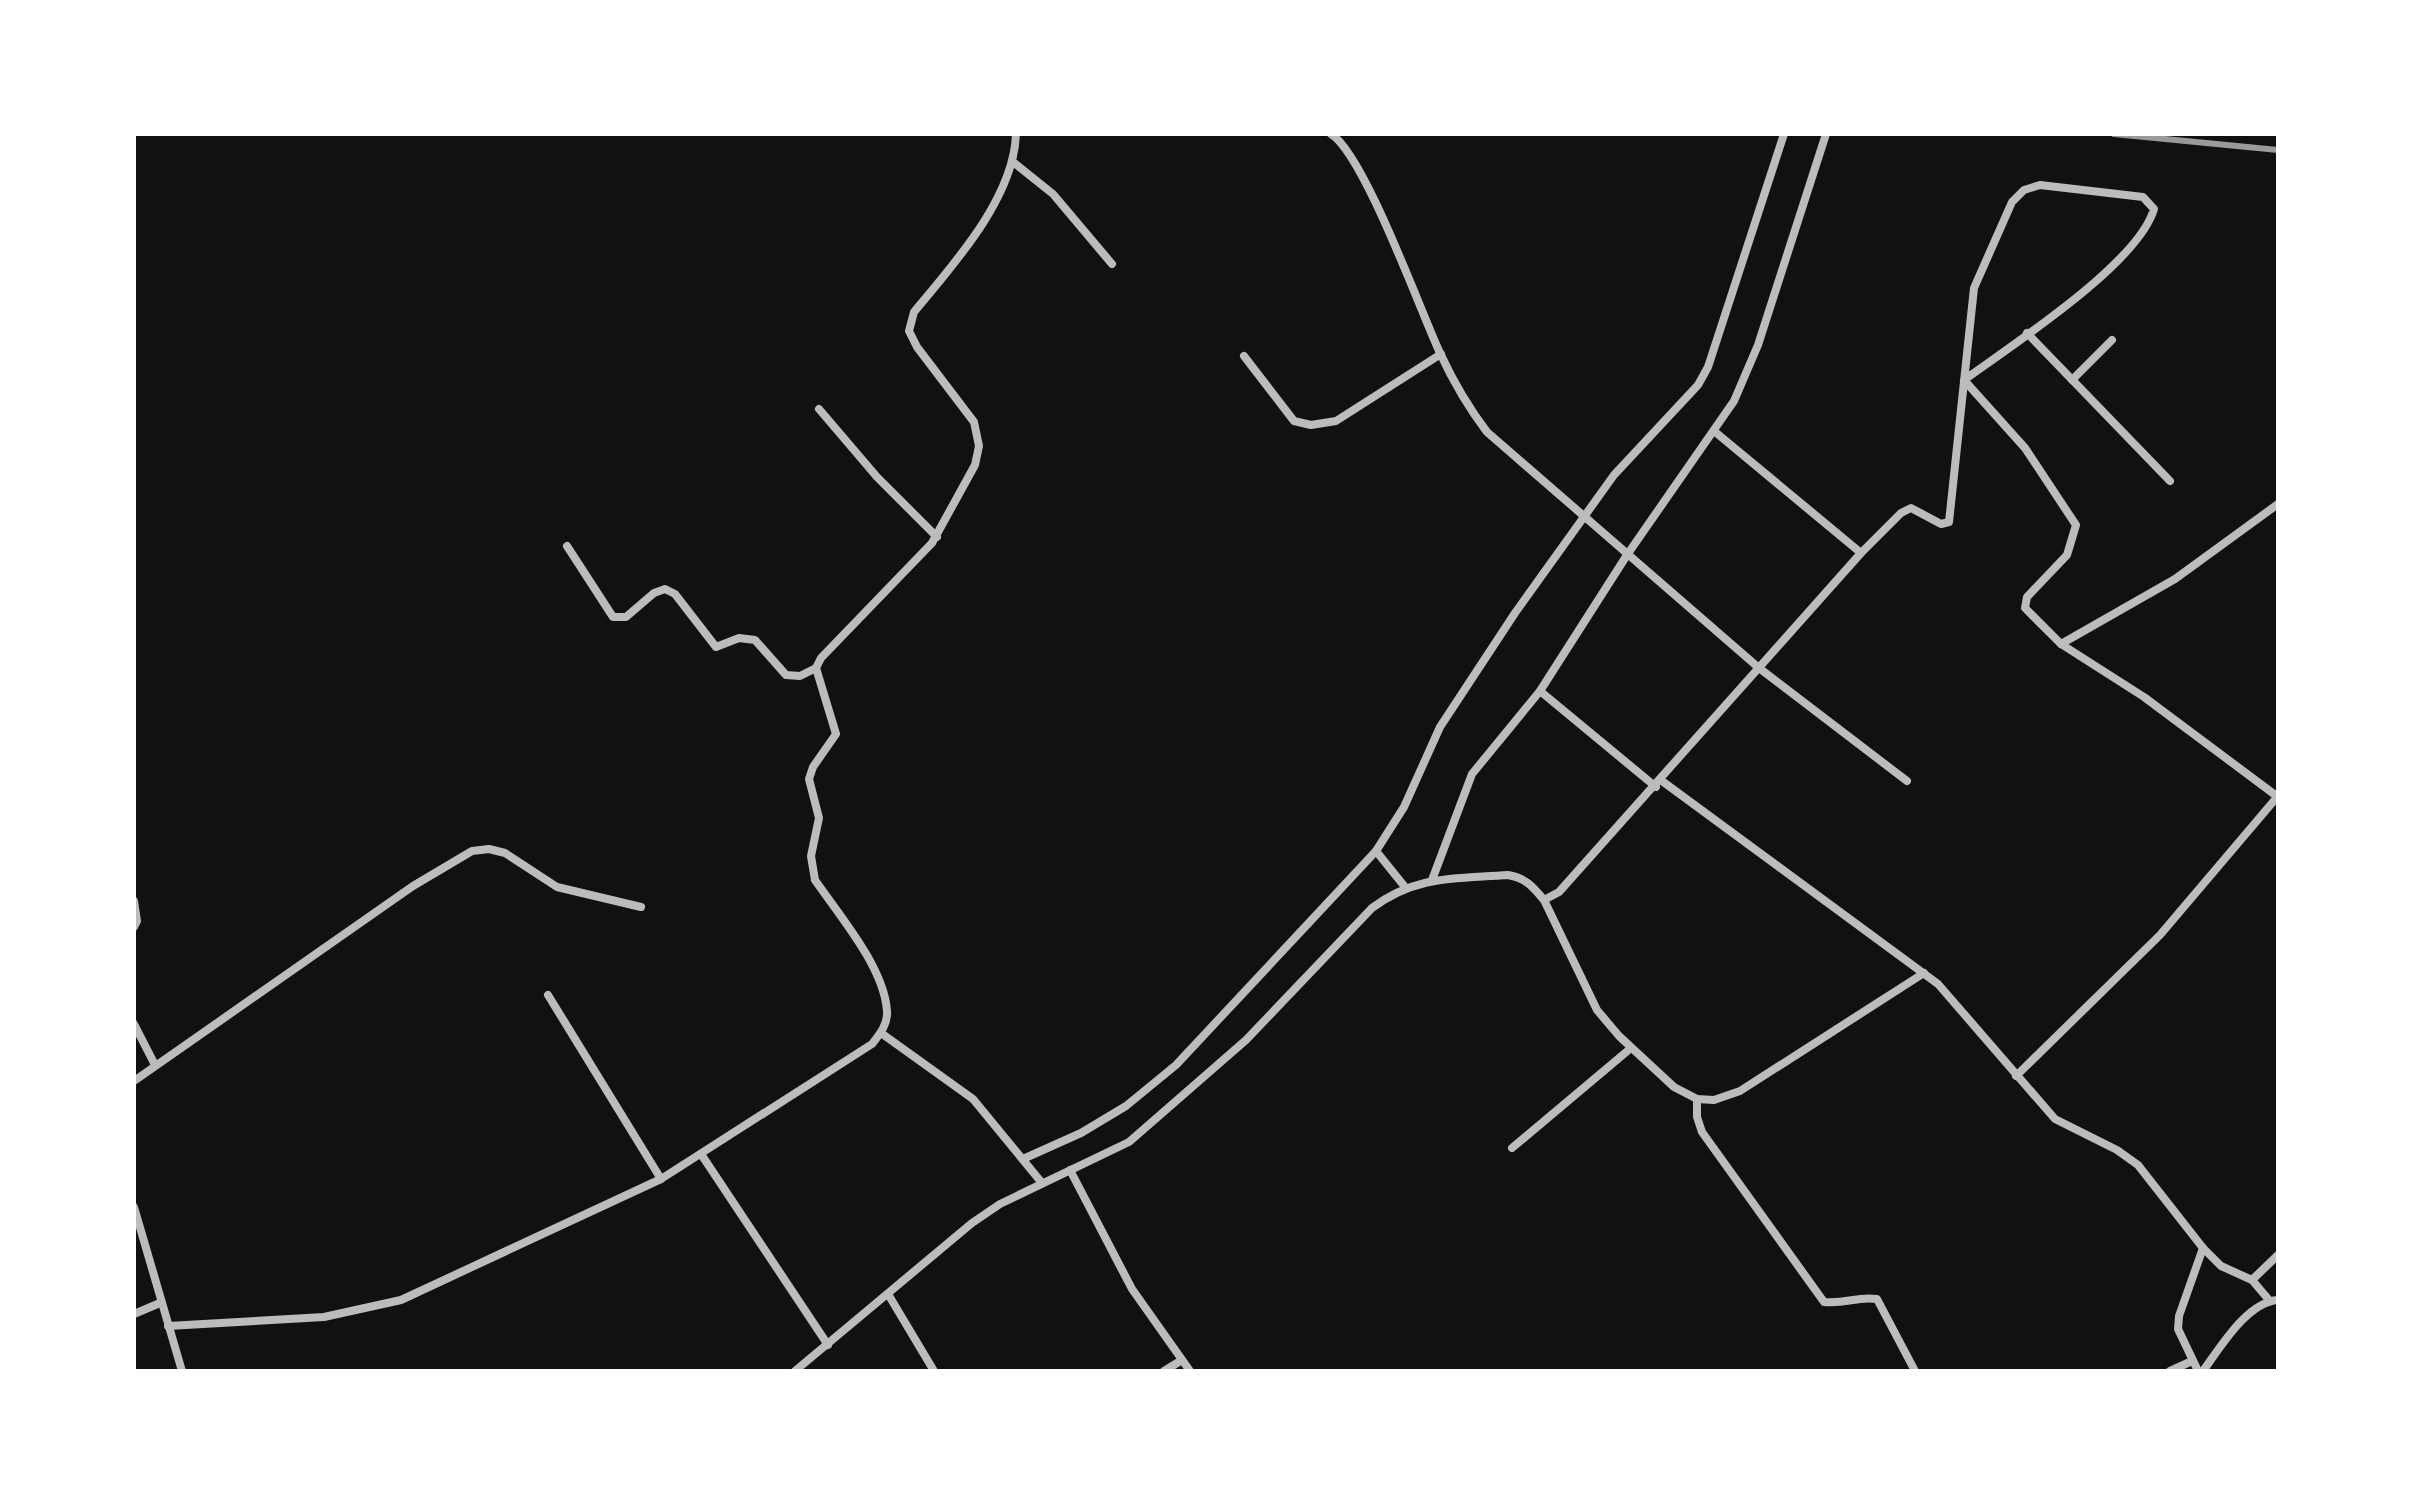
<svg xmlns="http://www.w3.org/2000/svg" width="2412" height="1505" font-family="'Work Sans',sans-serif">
<rect width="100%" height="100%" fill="#111"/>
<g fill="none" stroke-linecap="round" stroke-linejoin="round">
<g stroke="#bcbcbc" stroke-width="8">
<path d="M1331,134C1364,154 1420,310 1440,353C1453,381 1468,407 1487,432L1759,668L1907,781"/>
<path d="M1013,162L1053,194L1112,264"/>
<path d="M2027,333L2170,481"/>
<path d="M1244,356L1294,421L1311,425L1336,421L1441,354"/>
<path d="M2072,380L2112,340"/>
<path d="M819,409L877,477L937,537"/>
<path d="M1714,431L1861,553"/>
<path d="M567,546L613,617H626L654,593L665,589L675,594L716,647L739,638L755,640L786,675L800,676L816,668"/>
<path d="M2061,644L2175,579L2278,504"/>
<path d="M1540,691L1656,787"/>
<path d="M1662,781L1938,984L2055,1119L2117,1150L2138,1165L2203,1248L2221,1266L2252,1280L2269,1300"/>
<path d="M1432,880L1472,774L1540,691L1627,555L1734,401L1758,345L1826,134"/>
<path d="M1405,887L1376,851L1404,807L1440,727L1515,613L1614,475L1698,385L1708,367L1784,134"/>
<path d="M1544,900L1597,1010L1619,1036L1674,1087L1697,1099L1714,1100L1740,1091L1924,973"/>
<path d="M134,901L137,921L134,927"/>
<path d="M548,995L661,1179"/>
<path d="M134,1024L155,1065"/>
<path d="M881,1033L973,1099L1042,1183"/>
<path d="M2016,1076L2160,935L2278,796"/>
<path d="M134,1081L413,886L472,851L489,849L505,853L557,887L641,907"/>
<path d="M1697,1099V1117L1702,1132L1824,1302C1847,1304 1857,1296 1877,1299L1915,1371"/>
<path d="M1512,1148L1631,1048"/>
<path d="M701,1154L828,1345"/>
<path d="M1023,1159L1081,1133L1126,1106L1176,1065L1376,851"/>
<path d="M1070,1170L1132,1289L1190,1371"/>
<path d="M134,1207L182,1371"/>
<path d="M2252,1280L2278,1255"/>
<path d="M888,1294L934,1371"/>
<path d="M134,1314L160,1303"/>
<path d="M168,1326L324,1317L401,1300L661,1179L872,1044C880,1034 888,1024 887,1011C884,967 839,915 815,880L811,856L819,818L809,779L813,767L836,734L816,668L821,658L932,543L975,465L979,446L974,422L917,347L909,331L914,312C953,265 1014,198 1016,134"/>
<path d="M795,1371L972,1223L1000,1204L1129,1142L1246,1040L1372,908C1416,875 1455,879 1508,875C1526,878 1533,887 1544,900L1559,892L1861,553L1901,513L1911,508L1941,524L1949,522L1974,288L2012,202L2024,190L2040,185L2143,197L2154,209C2138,264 2012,345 1964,380L2025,448L2076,525L2067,555L2027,597L2025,608L2061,644L2144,697L2278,797"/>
<path d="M1164,1371L1182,1360"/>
<path d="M2170,1371L2192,1361"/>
<path d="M2198,1371L2178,1329L2179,1316L2203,1248"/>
<path d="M2203,1371C2220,1348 2247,1302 2278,1300"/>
</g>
<path stroke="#9a9a9a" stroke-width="6" d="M2114,134L2278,150"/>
</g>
<rect width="2412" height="1505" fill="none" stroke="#ffffff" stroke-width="272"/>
</svg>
